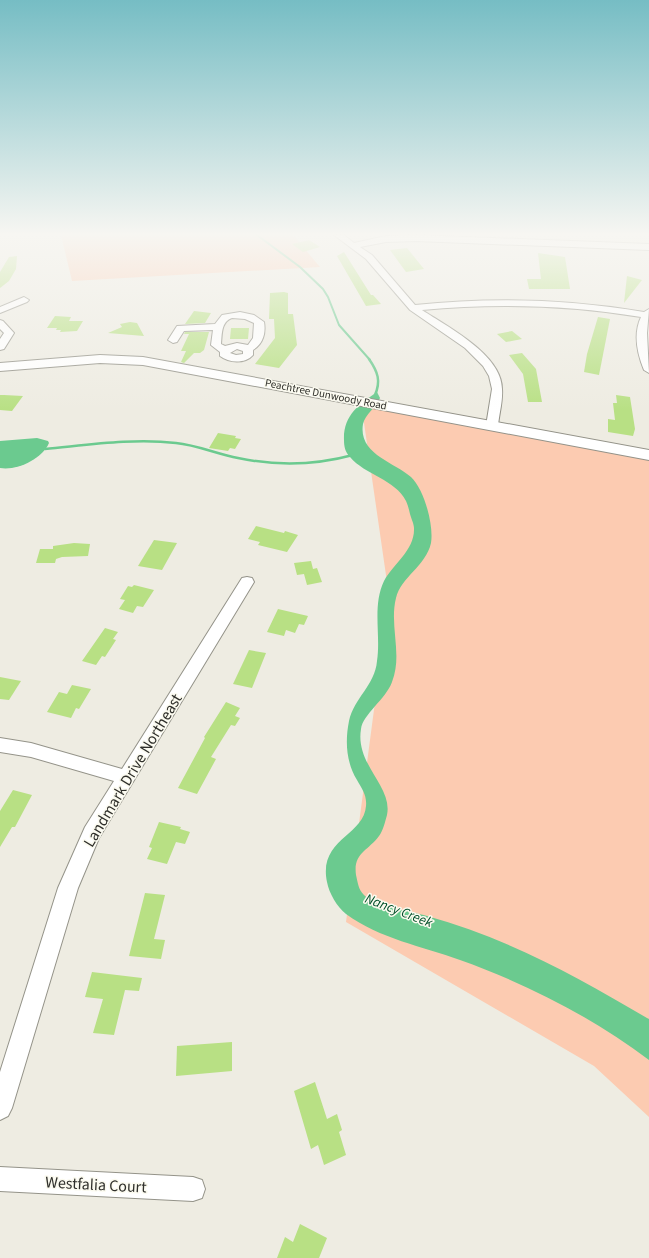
<svg xmlns="http://www.w3.org/2000/svg" width="649" height="1258" font-family="'Source Sans 3',sans-serif">
<rect width="100%" height="100%" fill="#eeece2"/>
<g fill="#fccbb1">
<path d="M61,235H293L320,267L72,281Z"/>
<path d="M361,402L649,454V1117L594,1066L346,922L389,596Z"/>
</g>
<g fill="#6bca8f">
<path d="M377,392L380,398C376,408 365,414 363,424C358,454 394,462 411,477C424,489 434,525 431,543C426,566 401,577 396,598C389,626 403,654 392,682C386,699 363,714 361,729C355,765 393,786 387,815C385,822 383,831 379,836C368,851 353,853 356,875C358,883 358,889 364,895C376,907 411,911 427,916C505,937 578,977 647,1018L649,1019V1060C592,1017 527,984 460,960C422,946 380,939 346,914C337,907 329,893 327,882C318,839 364,836 366,806C367,795 362,789 357,780C346,762 345,741 349,721C354,698 375,685 377,661C381,635 372,606 384,581C393,564 415,550 414,528C414,524 411,518 410,514C409,510 408,505 406,501C395,479 365,475 350,457C345,452 344,446 344,440C343,416 359,404 377,392Z"/>
<path d="M37,438L48,441L49,443C42,459 17,471 0,468V441Z"/>
</g>
<g fill="none" stroke-linecap="round" stroke-linejoin="round">
<path stroke="#6bca8f" stroke-width="2" d="M257,235L300,267L323,289L328,297L339,325L370,360"/>
<g stroke="#6bca8f" stroke-width="2.5">
<path d="M369,359C378,372 381,381 375,395"/>
<path d="M45,449C88,445 133,438 176,443C197,445 217,454 238,458C276,466 316,465 353,455"/>
</g>
</g>
<g fill="#b8e084">
<path d="M309,240L320,247L303,252L292,244Z"/>
<path d="M407,248L424,269L406,272L390,250Z"/>
<path d="M344,252L371,295H373L381,304L366,306L337,256Z"/>
<path d="M538,253L565,257L570,289H529L527,279H541Z"/>
<path d="M17,256L16,269L9,281L0,288V272L9,257Z"/>
<path d="M627,276L642,280L624,303Z"/>
<path d="M284,292L288,293V314H293L297,345L279,368L255,364L275,338L274,319H269L270,293Z"/>
<path d="M194,311L211,313L205,323L185,324Z"/>
<path d="M55,316L71,317L69,321H83L77,331L60,332L61,330H56L57,328H47Z"/>
<path d="M598,317L610,319L599,375L584,372L587,354Z"/>
<path d="M130,322L137,323L144,336L108,333L122,327L120,324Z"/>
<path d="M231,328H249L248,339H230Z"/>
<path d="M512,331L522,339L506,342L497,334Z"/>
<path d="M185,332H209L204,350L200,353H194L184,363L181,362L186,351H181L189,334H184Z"/>
<path d="M522,353L536,369L542,402H528L523,374L509,355Z"/>
<path d="M0,395H4L23,396L12,411L0,410Z"/>
<path d="M616,395L630,397L635,429L633,436L608,432V419L615,420L613,403H617Z"/>
<path d="M218,433L236,436L235,438L241,439L235,449L230,448L228,451L209,448Z"/>
<path d="M256,526L284,533L285,531L298,535L287,552L258,545L260,542L248,539Z"/>
<path d="M154,540L177,543L162,570L138,566Z"/>
<path d="M74,543L90,544L88,556L62,557L56,559L55,563H36L40,549H53V546Z"/>
<path d="M311,561L313,569L317,568L322,582L307,585L304,574L297,575L294,563Z"/>
<path d="M134,585L154,590L143,607L137,606L133,613L119,609L125,600L120,599L128,586L132,587Z"/>
<path d="M278,609L308,616L304,625L299,624L295,633L286,630L284,636L267,632Z"/>
<path d="M105,628L118,632L113,639L116,640L105,657L102,656L96,665L82,661Z"/>
<path d="M249,650L266,653L252,688L233,684Z"/>
<path d="M0,677L21,681L9,700L0,699Z"/>
<path d="M72,685L91,689L79,709L76,708L71,718L47,712L59,692L67,694Z"/>
<path d="M226,702L240,708L235,716L240,718L235,726L231,725L211,757L216,759L197,794L178,788L205,738L204,737Z"/>
<path d="M13,790L32,795L15,827H12L0,847V811Z"/>
<path d="M159,822L181,827L180,829L190,832L185,844L176,842L167,864L147,859L152,848L149,847Z"/>
<path d="M145,893L165,895L154,939L165,940L161,959L129,956Z"/>
<path d="M92,972L142,978L139,991L125,990L114,1035L93,1033L103,999L85,997Z"/>
<path d="M232,1042V1071L176,1076L177,1046Z"/>
<path d="M315,1082L327,1119L337,1114L342,1130L339,1132L346,1155L324,1165L318,1145L311,1149L294,1091Z"/>
<path d="M300,1224L327,1238L319,1258H277L285,1237L293,1242Z"/>
</g>
<g fill="none" stroke-linecap="round" stroke-linejoin="round">
<g stroke="#949389" stroke-width="2">
<g id="street">
<path d="M334,235H344L354,243L386,236L416,235L649,244V250L416,241L386,242L360,247L372,255L415,305C492,297 568,299 644,312L649,309L647,333L649,373L644,370C637,353 633,334 641,317C568,305 496,303 422,310C448,327 502,355 502,389C503,401 499,414 498,426L492,429L488,428L486,426L492,389L489,376L483,366L465,348L410,310L366,259Z"/>
<path d="M24,297L29,300L27,302L0,313V307Z"/>
<path d="M240,312L254,315L264,322C266,333 263,344 253,350V355C245,364 229,363 220,356V352L211,345L213,330L184,331L177,342L173,343L168,340L177,326L215,324L222,315ZM232,318L245,319L254,323L253,338L248,345L237,343L225,346L221,344C222,334 221,322 232,318ZM237,349L243,351V354L236,355L230,353Z"/>
<path d="M0,320L3,321L14,333L4,349L0,350V339L4,333L0,329Z"/>
<path d="M247,577L252,578L254,582L99,838L78,888L12,1108L8,1116L0,1120V1072L58,888L85,827L114,781L31,757L0,752V738L31,743L122,769L242,578Z"/>
<path d="M0,1167L193,1177L202,1180L205,1189L202,1198L193,1201L0,1191Z"/>
</g>
</g>
<g stroke="#949389" stroke-width="2">
<path id="secondary" d="M100,355L143,357L649,450V460L143,365L100,363L0,371V363Z"/>
</g>
<use href="#street" fill="#fff" fill-rule="evenodd"/>
<use href="#secondary" fill="#fff" fill-rule="evenodd"/>
</g>
<linearGradient id="sky" x2="0" y2="1"><stop stop-color="#76bdc4"/><stop offset="0.57" stop-color="#f7f6f2"/><stop offset="1" stop-color="#f7f6f2" stop-opacity="0"/></linearGradient>
<rect width="649" height="411" fill="url(#sky)"/>
<g text-anchor="middle" stroke-width="3" stroke-linejoin="round" paint-order="stroke">
<g font-size="11" fill="#2f2f2b" stroke="#fbfaef">
<text transform="translate(326 394) rotate(11)" y="4">Peachtree Dunwoody Road</text>
</g>
<g font-size="14" font-style="italic" fill="#004f29" stroke="#fbfaef">
<text transform="translate(399 910) rotate(21)" y="5">Nancy Creek</text>
</g>
<g font-size="16" fill="#2f2f2b" stroke="#fbfaef">
<text transform="translate(132 770) rotate(-59)" y="6">Landmark Drive Northeast</text>
<text transform="translate(96 1184) rotate(3)" y="6">Westfalia Court</text>
</g>
</g>
</svg>
